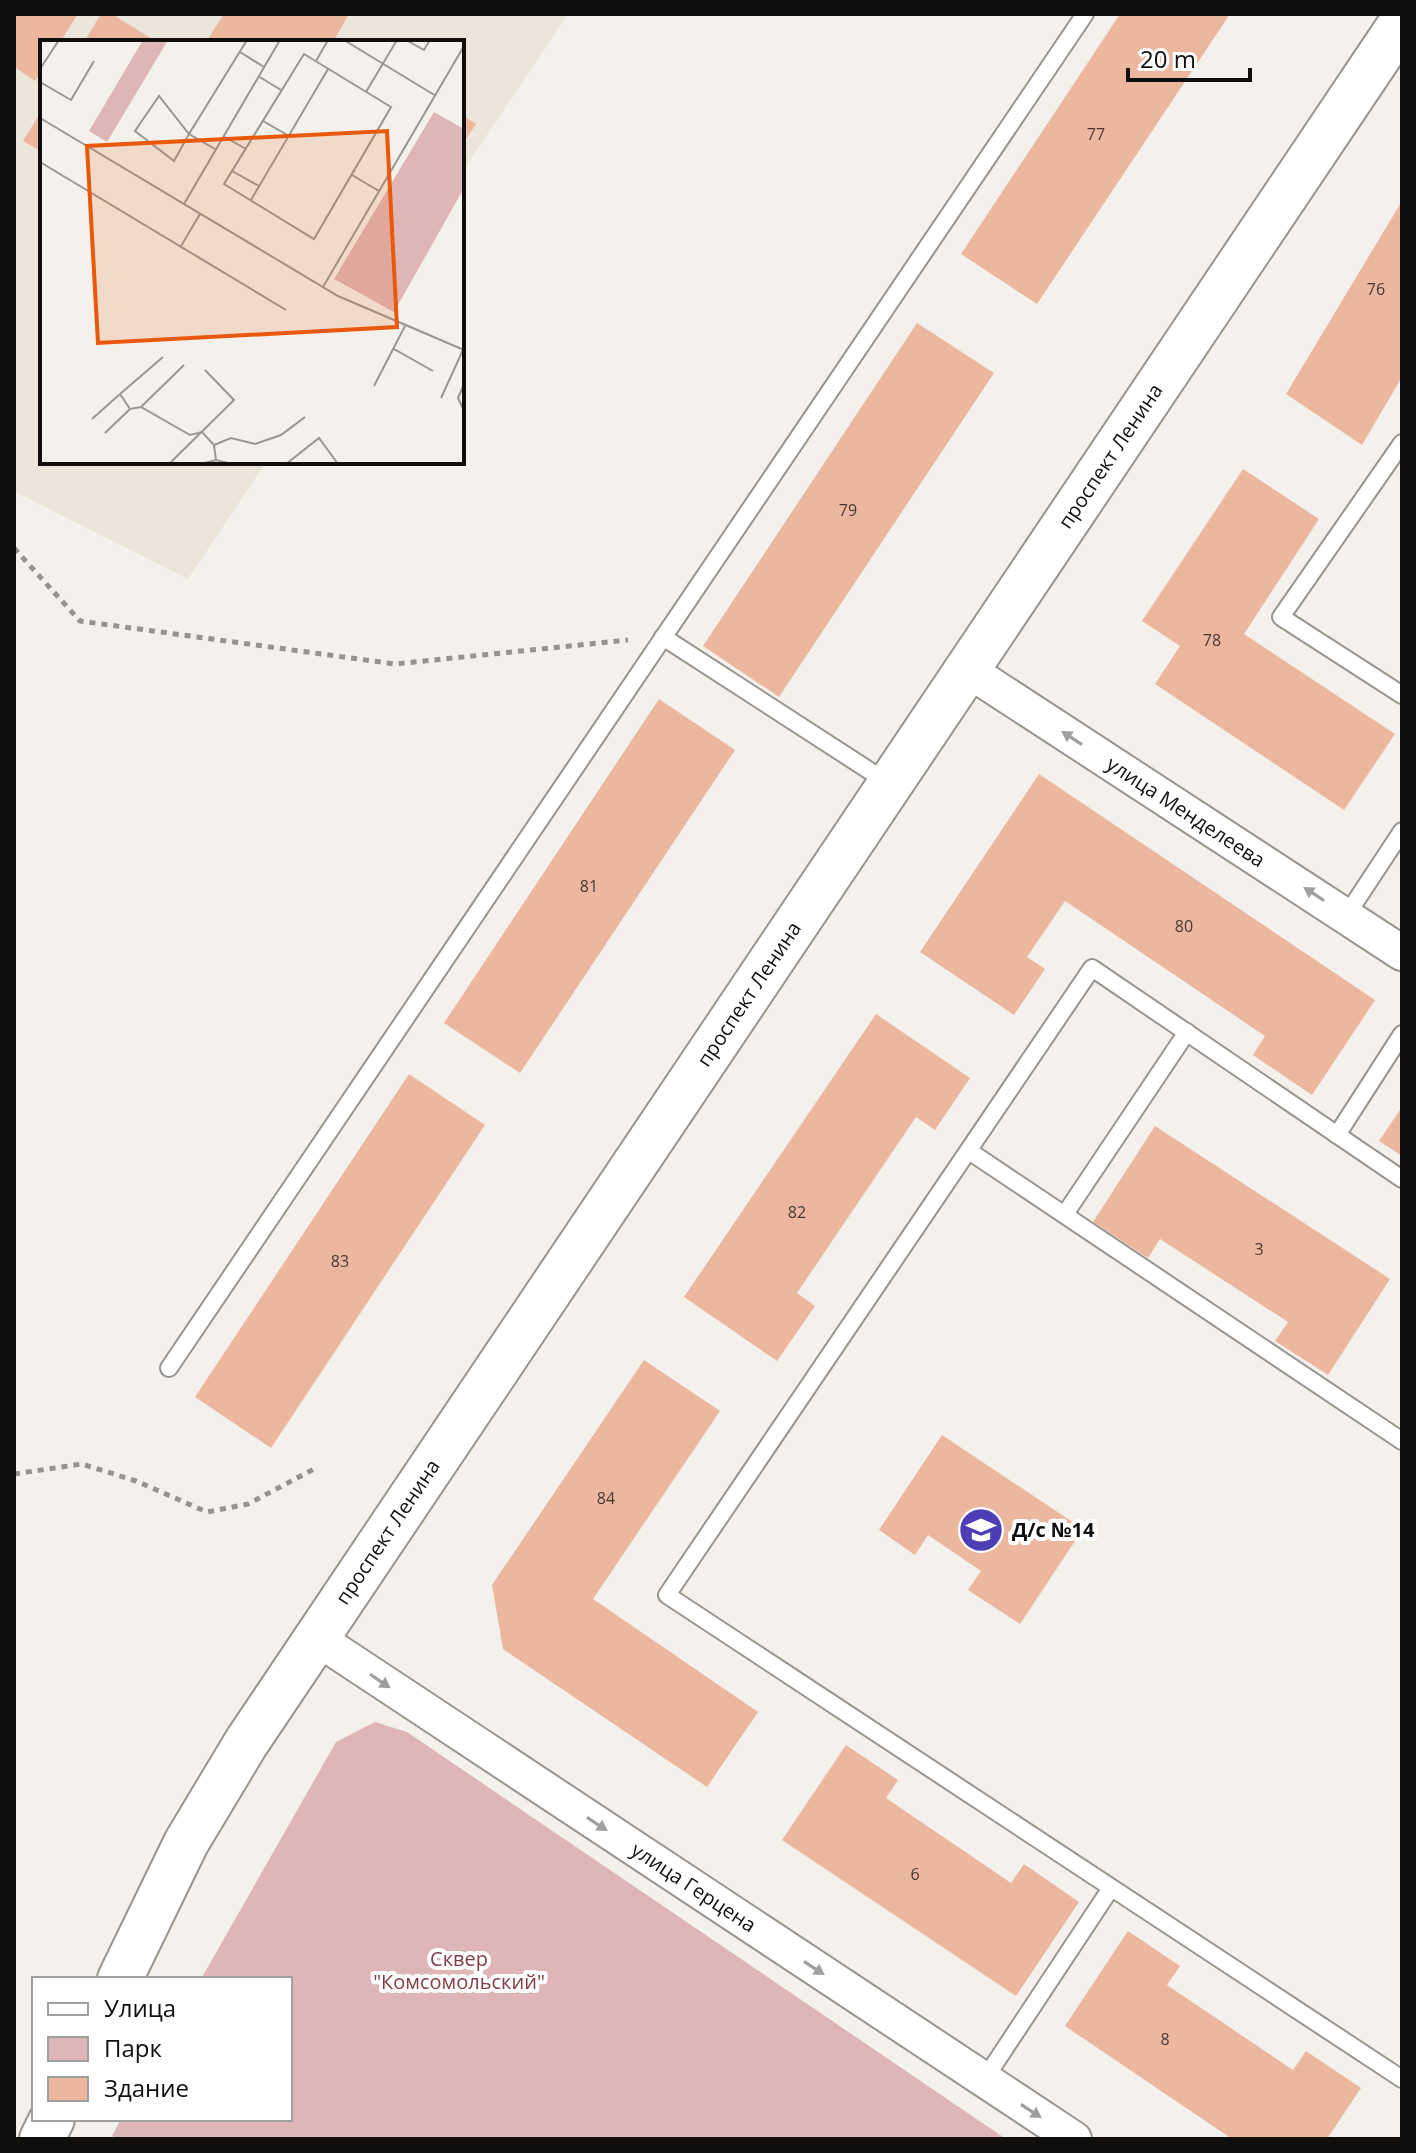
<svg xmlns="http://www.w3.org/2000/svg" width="1416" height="2153" font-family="'Open Sans',sans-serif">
<rect width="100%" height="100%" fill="#f4f1ec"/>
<path fill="#ece5da" d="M14,14H568L462,172V42H42V462H266L188,579L17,493L14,479Z"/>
<path fill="#deb6b7" d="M375,1722L407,1732L1006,2139H117L112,2136L121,2119H290V1979H201L336,1742Z"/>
<g fill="#ebb79f">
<path d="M14,14H78L60,42H42V70L35,81L14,67Z"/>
<path d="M101,14H112L157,42H84Z"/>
<path d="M224,14H349L333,42H206Z"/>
<path d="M1120,14H1230L1037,304L961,254Z"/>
<path d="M42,110V152L23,141Z"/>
<path d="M462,115L476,124L462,145Z"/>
<path d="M1402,201V377L1362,445L1286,394Z"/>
<path d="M917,323L994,373L779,697L703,646Z"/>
<path d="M1243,469L1319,519L1244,634L1395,734L1344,810L1155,684L1180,646L1142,621Z"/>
<path d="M659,699L735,750L520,1073L444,1023Z"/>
<path d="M1039,774L1375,1000L1312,1095L1253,1055L1265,1036L1065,901L1027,957L1045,969L1014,1015L920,952Z"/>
<path d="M876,1014L970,1078L935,1130L916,1117L797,1293L815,1306L777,1361L684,1297Z"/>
<path d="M409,1074L485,1125L271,1448L195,1397Z"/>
<path d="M1402,1107V1156L1379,1141Z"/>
<path d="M1155,1126L1390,1279L1328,1375L1275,1341L1288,1322L1160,1239L1148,1258L1093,1222Z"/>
<path d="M644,1360L720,1411L593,1599L758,1712L707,1787L503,1649L492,1585Z"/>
<path d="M942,1435L1083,1529L1020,1624L968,1590L981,1571L928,1535L915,1555L879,1530Z"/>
<path d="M846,1745L898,1780L886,1798L1011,1883L1024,1864L1079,1902L1016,1996L782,1840Z"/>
<path d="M1128,1931L1180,1966L1167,1985L1293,2070L1306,2051L1361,2088L1327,2139H1232L1065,2026Z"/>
</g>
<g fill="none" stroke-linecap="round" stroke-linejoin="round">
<g stroke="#989590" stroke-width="20">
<g id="lane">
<path d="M1402,443L1281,617L1402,695"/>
<path d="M663,637L890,784"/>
<path d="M1346,916L1402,831"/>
<path d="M1337,1135L1402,1034"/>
<path d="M969,1151L1402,1441"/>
<path d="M1402,1179L1092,968L667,1595L1402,2079"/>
<path d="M1065,1214L1187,1032"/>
<path d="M169,1368L1085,14"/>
<path d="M984,2080L1111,1888"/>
</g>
</g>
<g stroke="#989590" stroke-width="38">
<g id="street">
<path id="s1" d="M968,670L1402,953"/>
<path id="s2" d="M315,1637L1074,2139"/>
</g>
</g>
<g stroke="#989590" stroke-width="48">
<g id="secondary">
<path id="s3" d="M120,1979L186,1843L246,1743L1402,22"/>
<path d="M42,2139L52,2119"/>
</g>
</g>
<g stroke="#959390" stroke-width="5" stroke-dasharray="6 6" stroke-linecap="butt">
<path d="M14,548L80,621L395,664L628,640"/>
<path d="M14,1474L82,1464L136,1481L207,1512L248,1504L314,1469"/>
</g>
<use href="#lane" stroke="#fff" stroke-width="16"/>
<use href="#street" stroke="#fff" stroke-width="34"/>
<use href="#secondary" stroke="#fff" stroke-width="44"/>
</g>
<defs><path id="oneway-solid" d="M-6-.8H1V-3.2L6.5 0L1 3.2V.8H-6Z" transform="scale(2)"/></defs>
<g fill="#9f9f9f">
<use href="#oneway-solid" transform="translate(1072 738) rotate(-147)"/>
<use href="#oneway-solid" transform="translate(1314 894) rotate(-147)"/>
<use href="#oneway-solid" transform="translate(380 1681) rotate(34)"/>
<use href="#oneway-solid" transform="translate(597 1824) rotate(33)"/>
<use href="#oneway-solid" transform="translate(814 1968) rotate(33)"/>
<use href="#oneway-solid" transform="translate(1031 2111) rotate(33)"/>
</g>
<defs>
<g id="school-disc" transform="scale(2.3)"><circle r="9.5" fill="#4d3eb5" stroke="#fff"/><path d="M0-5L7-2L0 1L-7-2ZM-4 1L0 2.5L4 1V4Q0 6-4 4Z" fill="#fff"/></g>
</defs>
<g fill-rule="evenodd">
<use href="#school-disc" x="981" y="1530"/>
</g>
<g text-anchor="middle" stroke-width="8" stroke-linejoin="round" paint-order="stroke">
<g font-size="16" fill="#473932">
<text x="1096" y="140">77</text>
<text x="1376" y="295">76</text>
<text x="848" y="516">79</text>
<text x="1212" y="646">78</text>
<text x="589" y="892">81</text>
<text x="1184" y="932">80</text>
<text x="797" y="1218">82</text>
<text x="1259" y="1255">3</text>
<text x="340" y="1267">83</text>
<text x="606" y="1504">84</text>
<text x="915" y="1880">6</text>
<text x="1165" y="2045">8</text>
</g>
<g font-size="20" fill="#100f0e" stroke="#fff">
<text dy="7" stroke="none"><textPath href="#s3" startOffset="1818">проспект Ленина</textPath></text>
<text dy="7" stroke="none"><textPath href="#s1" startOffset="260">улица Менделеева</textPath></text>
<text dy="7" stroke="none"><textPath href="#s3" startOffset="1170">проспект Ленина</textPath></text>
<text dy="7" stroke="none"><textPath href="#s3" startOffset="522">проспект Ленина</textPath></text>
<text dy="7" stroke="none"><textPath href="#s2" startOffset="454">улица Герцена</textPath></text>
</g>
<g font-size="20" font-weight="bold" fill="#100f0e" stroke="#fff" text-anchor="start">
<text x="1012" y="1537">Д/с №14</text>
</g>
<g font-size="20" fill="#843d44" stroke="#fff">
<text x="459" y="1966">Сквер<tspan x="459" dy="23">"Комсомольский"</tspan></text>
</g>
</g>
<g transform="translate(40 40)">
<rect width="424" height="424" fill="#f4f1ec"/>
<path d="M103,0H128L67,102L49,91ZM394,72L424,89V148L354,272L294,239Z" fill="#deb6b7"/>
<path fill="none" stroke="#999793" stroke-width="2" d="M304,0L396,56M366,0L384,10L390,0M200,12L224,27M264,14L351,67L274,199L184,144ZM276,21L288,0M0,29L19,0M218,36L241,50M0,42L31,60L54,21M326,52L357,0M0,78L298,256L424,310M223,81L249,96M183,96L206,109M175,109L149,94L119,56L95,91L134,121L149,94L207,0M0,122L246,270M192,131L219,146M312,135L339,151M211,160L288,29M144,164L240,0M141,206L160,174M283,247L424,6M354,309L393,331M424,344L418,358L424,371M334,346L365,286M80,354L123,317M401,358L423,310M101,367L144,325M52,379L80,354L90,369L101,367L150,395L162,392L174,405L176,420M65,393L90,369M174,405L191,398L215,404L241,395L265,377M129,424L194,360L165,330M161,424L176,420L192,424M246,424L279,398L298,424"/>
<path fill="#e8590c" fill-opacity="0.15" stroke="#e8590c" stroke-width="4" d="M347,91L357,287L58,303L47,106Z"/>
<rect width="424" height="424" fill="none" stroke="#100f0e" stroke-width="4"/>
</g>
<rect width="1416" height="2153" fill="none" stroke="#100f0e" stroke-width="32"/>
<rect x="32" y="1977" width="260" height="144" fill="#ffffff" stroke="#9f9f9f" stroke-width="2"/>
<rect x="48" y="2003" width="40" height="12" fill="#ffffff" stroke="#9f9f9f" stroke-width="2"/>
<text x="104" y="2017" font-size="24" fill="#100f0e">Улица</text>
<rect x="48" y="2037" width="40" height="24" fill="#deb6b7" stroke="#9f9f9f" stroke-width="2"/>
<text x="104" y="2057" font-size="24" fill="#100f0e">Парк</text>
<rect x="48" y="2077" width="40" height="24" fill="#ebb79f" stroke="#9f9f9f" stroke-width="2"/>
<text x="104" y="2097" font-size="24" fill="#100f0e">Здание</text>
<path d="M1128 68v12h122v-12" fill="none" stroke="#100f0e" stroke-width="4"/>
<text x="1140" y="68" font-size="24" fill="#100f0e" stroke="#ffffff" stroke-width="6" paint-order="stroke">20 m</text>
</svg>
